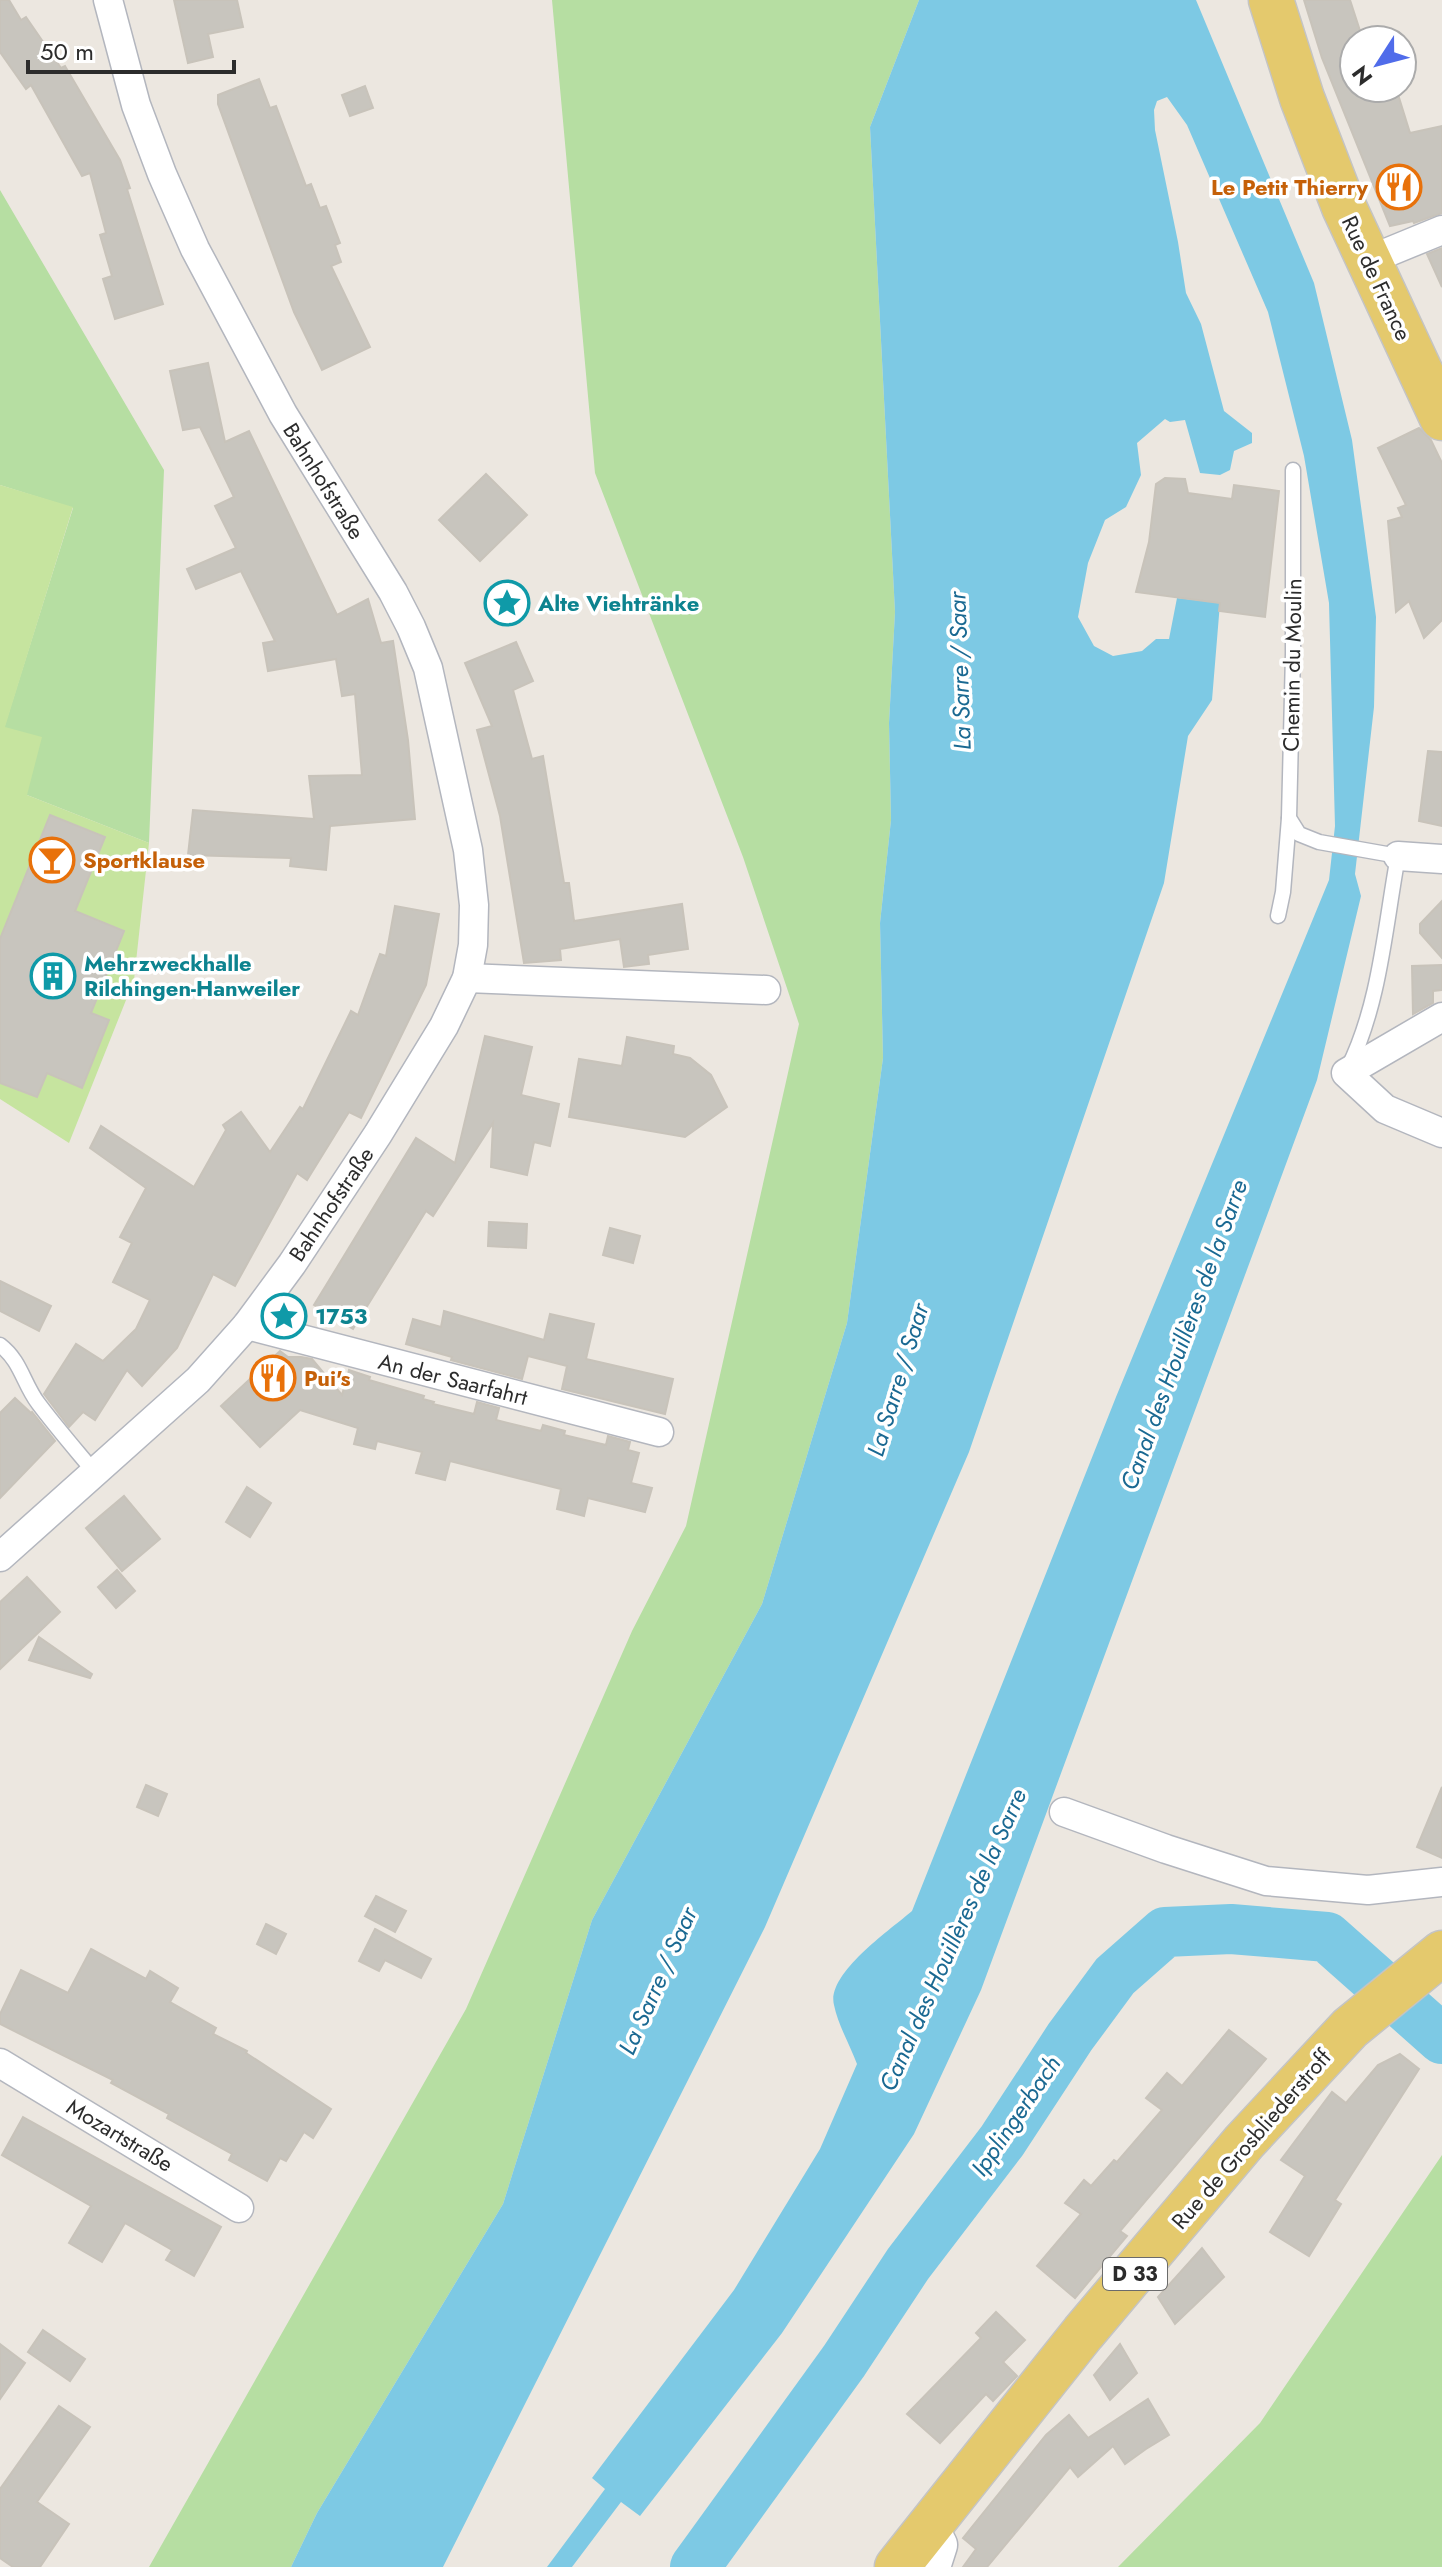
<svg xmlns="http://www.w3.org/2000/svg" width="1442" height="2567" font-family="Jost,sans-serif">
<rect width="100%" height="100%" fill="#ece7e0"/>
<g fill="#b6dea2">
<path d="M552,0H919L870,127L895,612L889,723L891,820L880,923L883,1058L847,1323L762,1604L592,1920L503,2204L317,2513L291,2567H149L466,2009L632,1631L686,1526L799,1024L743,857L595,473Z"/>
<path d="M0,190L164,470L149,843L27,795L4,728L73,508L0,485Z"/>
<path d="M1442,2155V2567H1118L1260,2423Z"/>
</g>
<path fill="#c6e49f" d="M0,485L73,507L5,727L42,737L27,795L149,843L134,980L69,1143L0,1099Z"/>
<path fill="#7dc9e4" d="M919,0H1196L1314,283L1352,440L1376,617L1374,707L1355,874L1361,896L1317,1080L981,1990L914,2134L782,2333L640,2516L621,2502L572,2567H547L605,2489L592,2478L734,2290L820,2149L857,2064C850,2045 838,2025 834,2005C826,1974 890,1930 912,1911L1116,1397L1329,880L1335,826L1329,603L1304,456L1268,312L1187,125L1167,97L1157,101L1154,110L1155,130L1178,242L1186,293L1201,324L1224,411L1252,433V443L1234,451L1230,470L1220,475L1200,473L1185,420L1170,422L1165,419L1137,443L1141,475L1126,507L1105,520L1088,563L1078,617L1094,646L1113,656L1142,651L1156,639H1169L1177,598L1220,603L1212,700L1188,736L1164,883L969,1452L765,1927L443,2567H291L317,2513L503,2204L592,1920L762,1604L847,1323L883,1058L880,923L891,820L889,723L895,612L870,127Z"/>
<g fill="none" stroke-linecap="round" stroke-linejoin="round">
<path stroke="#7dc9e4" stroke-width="50" d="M695,2567L844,2361L908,2264L1002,2141L1070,2037L1115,1976L1165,1932L1231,1929L1327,1937L1442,2039"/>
</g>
<g fill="#c8c5be" stroke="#c8c3ba" stroke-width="2">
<path d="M0,0H9L21,20L26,17L61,68L65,66L120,160L130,188L127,189L163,304L115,319L103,279L112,276L100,235L106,233L90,173L82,176L31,85L26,89L0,52Z"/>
<path d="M174,0H237L243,27L208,34L213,57L188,63Z"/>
<path d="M1304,0H1350L1363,40H1354V88H1396L1410,133L1442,126V213L1414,223L1413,221L1390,226L1322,58Z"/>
<path d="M259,79L270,108L276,106L306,186L311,184L320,208L326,206L340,243L335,245L341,262L331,266L370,347L322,370L294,312L218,104V95Z"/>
<path d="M365,86L373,108L350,116L342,95Z"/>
<path d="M1442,248V287L1427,254Z"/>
<path d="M208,363L225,442L249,431L337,615L368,599L381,643L393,641L408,740L415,819L330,826L326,870L290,866L291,858L188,855L193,810L314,819L309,776L362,775L355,694L342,696L336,659L268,671L263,643L275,641L241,571L196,589L187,569L236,548L215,506L234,497L200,427L183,430L170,371Z"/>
<path d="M1419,428L1431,440L1442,463V620L1424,638L1409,601L1396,612L1388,521L1402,517L1398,508L1406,505L1378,448Z"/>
<path d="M486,474L527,515L480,561L439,520Z"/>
<path d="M1165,478L1185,479L1188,493L1232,499L1234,485L1279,491L1265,617L1219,611L1220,603L1136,592L1149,542L1156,484Z"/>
<path d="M516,642L533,681L513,690L532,759L543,756L564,883H569L574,921L682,904L688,949L648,955L649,964L624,967L620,939L560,949L561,960L524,963L500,816L477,730L492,726L465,663Z"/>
<path d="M1428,751L1442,752V826L1419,821Z"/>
<path d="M50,815L105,837L75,911L124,931L91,1013L109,1020L82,1088L47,1073L37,1097L0,1083V939Z"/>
<path d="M1442,901V958L1420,933V924Z"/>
<path d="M395,906L439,914L426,985L361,1118L349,1112L307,1180L297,1173L235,1286L213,1274L177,1348L142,1386L127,1370L95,1420L83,1412L69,1427L44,1394L76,1344L103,1361L136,1329L150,1300L113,1282L132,1243L120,1237L146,1188L90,1148L101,1126L194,1187L226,1130L223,1125L241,1112L270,1152L300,1107L303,1109L351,1011L358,1015L380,954L386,956Z"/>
<path d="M1442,965V990L1433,991V1003L1413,1014L1412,966Z"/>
<path d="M485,1036L532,1047L521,1095L559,1104L550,1146L534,1142L527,1175L491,1167L493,1123L433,1216L426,1211L353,1329L314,1305L416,1138L455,1163Z"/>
<path d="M627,1037L674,1046L673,1054L690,1058L711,1075L727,1107L685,1137L569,1117L579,1059L622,1066Z"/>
<path d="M489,1222L527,1224L526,1248L488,1246Z"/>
<path d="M610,1228L640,1236L633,1263L603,1255Z"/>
<path d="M0,1281L51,1306L39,1331L0,1311Z"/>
<path d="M444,1311L544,1340L550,1314L594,1324L586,1359L673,1379L665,1414L562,1389L567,1366L528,1356L522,1379L451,1360L452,1357L406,1344L413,1319L441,1327Z"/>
<path d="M280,1351L288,1357H301L312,1359L342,1395L349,1370L370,1377L369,1380L424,1396L423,1399L434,1402L433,1404L474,1414L477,1402L499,1408L496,1420L541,1431L543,1425L565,1431L564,1435L606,1445L608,1436L630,1442L628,1450L639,1453L631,1483L652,1488L645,1512L588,1498L584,1516L569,1512L557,1509L561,1489L450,1461L445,1480L416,1473L422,1452L377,1441L375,1449L354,1444L358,1428L300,1410L260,1447L221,1406Z"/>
<path d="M15,1398L31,1413L32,1412L55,1441L0,1498V1413Z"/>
<path d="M247,1487L271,1503L250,1537L226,1522Z"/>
<path d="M124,1496L160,1539L122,1571L86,1528Z"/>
<path d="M117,1570L135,1591L116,1608L98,1587Z"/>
<path d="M27,1577L60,1612L0,1669V1602Z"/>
<path d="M39,1637L92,1674L90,1678L29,1660Z"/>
<path d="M146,1785L167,1794L158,1816L137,1807Z"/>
<path d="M1442,1787V1858L1417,1847Z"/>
<path d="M376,1896L406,1911L395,1932L365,1916Z"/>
<path d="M266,1924L286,1934L276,1954L257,1944Z"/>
<path d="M375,1929L431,1959L421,1978L385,1960L379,1971L359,1961Z"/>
<path d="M91,1949L146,1979L150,1971L178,1988L170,2002L216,2028L213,2034L247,2051L246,2053L331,2109L313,2138L304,2132L286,2161L280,2158L267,2181L229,2160L232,2154L167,2118L169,2114L111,2083L113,2080L0,2024V2014L21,1970L68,1993Z"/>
<path d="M1229,2030L1266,2059L1120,2231L1127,2236L1075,2298L1037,2266L1081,2214L1065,2203L1084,2180L1091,2186L1114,2160L1117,2162L1162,2110L1146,2098L1167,2073L1182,2086Z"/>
<path d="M1400,2054L1419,2069L1335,2200L1341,2204L1309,2256L1270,2232L1305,2176L1281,2160L1332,2092L1346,2103L1378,2065Z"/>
<path d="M23,2117L221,2227L194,2276L166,2260L172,2250L125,2223L102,2262L69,2243L91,2206L2,2155Z"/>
<path d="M1202,2248L1224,2277L1175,2324L1158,2297Z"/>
<path d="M996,2312L1025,2340L1003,2362L1017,2376L993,2401L986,2394L940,2443L907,2414L981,2338L976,2333Z"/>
<path d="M43,2330L85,2359L70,2381L28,2352Z"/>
<path d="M0,2344L25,2363L0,2399Z"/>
<path d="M1120,2344L1137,2373L1110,2400L1094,2375Z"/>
<path d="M1148,2399L1169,2435L1146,2449L1125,2464L1113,2446L1078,2477L1070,2467L987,2567H963L976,2549L963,2538L1046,2435L1069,2415L1088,2438Z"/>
<path d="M59,2406L90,2427L37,2502L69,2524L40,2567H13L0,2558V2489Z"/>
</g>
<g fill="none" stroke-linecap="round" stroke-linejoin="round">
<g stroke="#b3b6be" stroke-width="17">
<g id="lane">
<path d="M1293,470V654L1289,818L1299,834L1319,842L1398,856C1385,926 1380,1004 1348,1068"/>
<path d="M1278,916L1283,892L1289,818"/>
<path d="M0,1345C21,1361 23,1383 38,1403C56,1427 76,1450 95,1473"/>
</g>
</g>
<g stroke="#b3b6be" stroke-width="31">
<g id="street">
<path d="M1369,260L1442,230"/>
<path d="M1398,856L1442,859"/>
<path d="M467,978L766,990"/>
<path d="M1442,1017L1346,1073L1385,1109L1442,1133"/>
<path d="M247,1325L659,1432"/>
<path d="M0,1557L198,1380L247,1325L292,1264L378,1134L444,1026L467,978L473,945L474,905L468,850L428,668L411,627L393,592L283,414L195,249L162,174L136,105L108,0"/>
<path d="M1064,1812L1166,1849L1266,1881L1368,1890L1442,1882"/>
<path d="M0,2063L239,2208"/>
</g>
</g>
<g stroke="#b3b6be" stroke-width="41">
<path id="secondary" d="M929,2528L938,2545L931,2567"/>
</g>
<g stroke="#c4c4c4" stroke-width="47">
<g id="primary">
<path d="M1271,0L1302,98L1344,207L1442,418"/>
<path d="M897,2567L1083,2333L1244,2142L1350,2028L1442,1953"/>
</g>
</g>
<use href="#lane" stroke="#fff" stroke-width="14"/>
<use href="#street" stroke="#fff" stroke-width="28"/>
<use href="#secondary" stroke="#fff" stroke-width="38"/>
<use href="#primary" stroke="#e4c96d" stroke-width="44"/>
</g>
<defs>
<g id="restaurant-ring" transform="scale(2.3)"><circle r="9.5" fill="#fff" stroke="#e8710a" stroke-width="1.5"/><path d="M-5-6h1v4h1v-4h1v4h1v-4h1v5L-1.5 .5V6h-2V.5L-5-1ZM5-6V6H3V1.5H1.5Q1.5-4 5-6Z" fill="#e8710a"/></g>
<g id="sight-ring" transform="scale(2.3)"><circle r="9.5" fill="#fff" stroke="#0f9aa8" stroke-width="1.5"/><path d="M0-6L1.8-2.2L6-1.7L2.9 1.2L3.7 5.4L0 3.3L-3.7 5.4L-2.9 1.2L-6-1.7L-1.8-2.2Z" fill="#0f9aa8"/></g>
<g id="bar-ring" transform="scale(2.3)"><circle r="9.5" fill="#fff" stroke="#e8710a" stroke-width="1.5"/><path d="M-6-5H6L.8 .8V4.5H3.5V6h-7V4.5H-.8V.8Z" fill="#e8710a"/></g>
<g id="building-ring" transform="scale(2.3)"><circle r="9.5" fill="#fff" stroke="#0f9aa8" stroke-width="1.5"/><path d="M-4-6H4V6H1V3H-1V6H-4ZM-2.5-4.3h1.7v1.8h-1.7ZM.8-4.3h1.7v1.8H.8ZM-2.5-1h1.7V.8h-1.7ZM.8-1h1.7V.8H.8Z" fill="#0f9aa8"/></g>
</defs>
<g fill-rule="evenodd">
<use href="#restaurant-ring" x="1399" y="187"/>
<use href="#sight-ring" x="507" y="603"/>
<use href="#bar-ring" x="52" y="860"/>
<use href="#building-ring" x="53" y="976"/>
<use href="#sight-ring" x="284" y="1316"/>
<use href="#restaurant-ring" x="273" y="1378"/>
</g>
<g text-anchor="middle" stroke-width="7" stroke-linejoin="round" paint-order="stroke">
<rect fill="#fff" stroke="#6b6b6b" stroke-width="2" x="1103" y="2258" width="64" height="32" rx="6"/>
<g font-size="20" font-weight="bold" fill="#2c2c2c">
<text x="1135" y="2281">D 33</text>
</g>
<g font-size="22" font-weight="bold" fill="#c56008" stroke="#fff" text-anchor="start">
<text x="1368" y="195" text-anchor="end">Le Petit Thierry</text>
<text x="83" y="868">Sportklause</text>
<text x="304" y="1386">Pui's</text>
</g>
<g font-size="22" fill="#2c2c2c" stroke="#fff">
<text transform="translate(1377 278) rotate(65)" y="8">Rue de France</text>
<text transform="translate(324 481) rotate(58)" y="8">Bahnhofstraße</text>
<text transform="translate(1292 665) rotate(-89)" y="8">Chemin du Moulin</text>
<text transform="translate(331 1204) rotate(-56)" y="8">Bahnhofstraße</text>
<text transform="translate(453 1379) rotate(14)" y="8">An der Saarfahrt</text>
<text transform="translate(120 2135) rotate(31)" y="8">Mozartstraße</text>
<text transform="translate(1251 2139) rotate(-49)" y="8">Rue de Grosbliederstroff</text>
</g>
<g font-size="22" font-weight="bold" fill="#0d838f" stroke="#fff" text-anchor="start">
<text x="538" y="611">Alte Viehtränke</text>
<text x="84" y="971">Mehrzweckhalle<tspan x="84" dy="25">Rilchingen-Hanweiler</tspan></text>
<text x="315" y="1324">1753</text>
</g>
<g font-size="24" font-style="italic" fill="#1a6992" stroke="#fff">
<text transform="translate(960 671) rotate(-92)" y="8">La Sarre / Saar</text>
<text transform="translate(1184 1335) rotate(-70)" y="8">Canal des Houillères de la Sarre</text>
<text transform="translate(898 1380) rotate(-73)" y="8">La Sarre / Saar</text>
<text transform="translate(953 1940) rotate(-66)" y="8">Canal des Houillères de la Sarre</text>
<text transform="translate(658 1981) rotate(-66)" y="8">La Sarre / Saar</text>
<text transform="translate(1016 2116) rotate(-56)" y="8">Ipplingerbach</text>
</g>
</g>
<g transform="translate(1378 64) rotate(234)"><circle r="38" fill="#ffffff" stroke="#ababab" stroke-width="2"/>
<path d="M0-6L14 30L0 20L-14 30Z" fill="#506cea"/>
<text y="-12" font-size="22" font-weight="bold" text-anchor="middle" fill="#2c2c2c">N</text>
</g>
<path d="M28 60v12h206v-12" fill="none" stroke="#2c2c2c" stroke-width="4"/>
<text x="40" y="60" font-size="24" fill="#2c2c2c" stroke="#ffffff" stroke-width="6" paint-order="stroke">50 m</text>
</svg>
